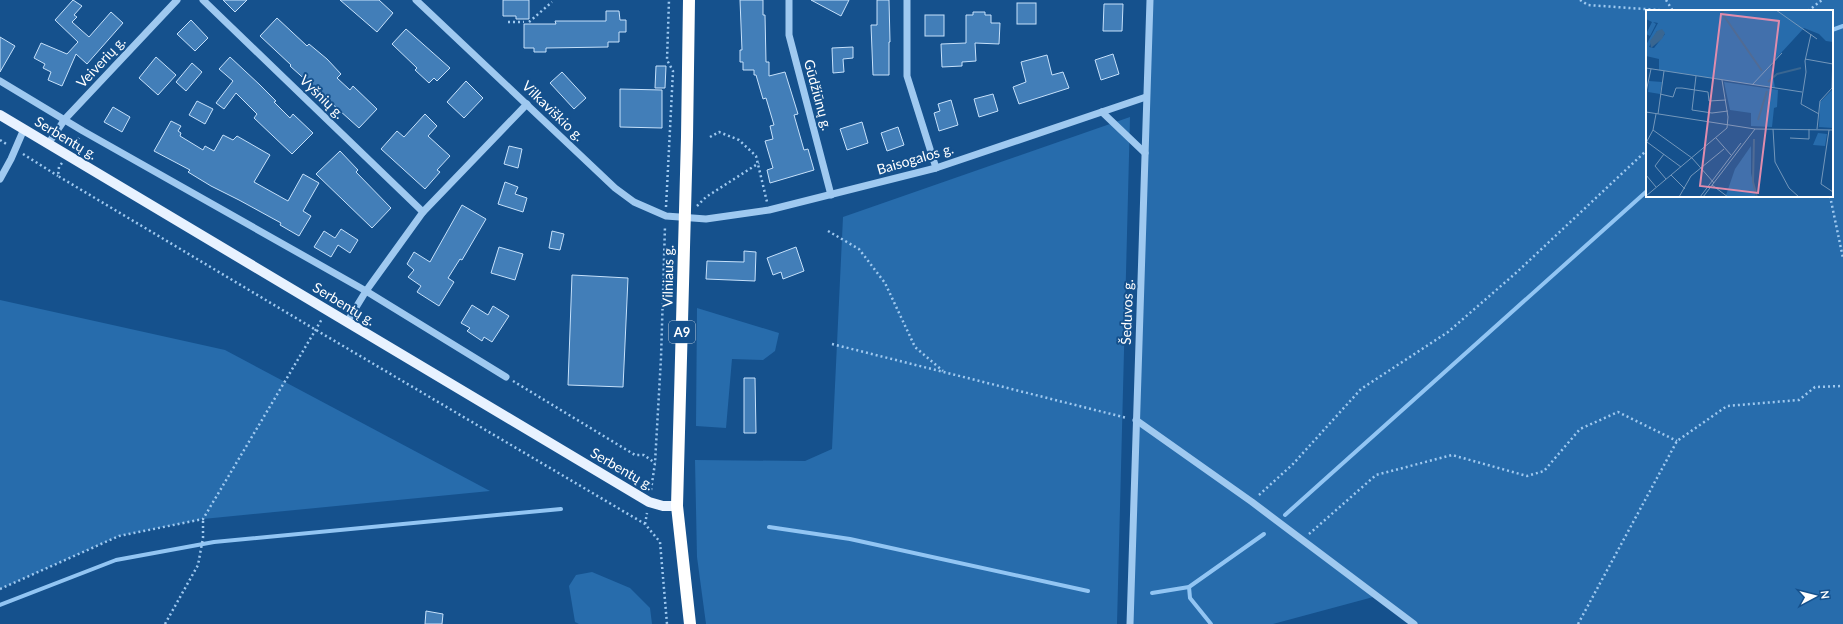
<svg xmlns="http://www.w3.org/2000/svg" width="1843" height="624" font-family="Lato,sans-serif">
<rect width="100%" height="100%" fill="#15518d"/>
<g fill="#276cac" fill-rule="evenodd">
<path d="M1150,0H1843V624H1416L1377,596L1273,624H1130ZM1647,11H1832V196H1647Z"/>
<path d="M1130,117L1117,624H706L697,557L695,460L805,461L832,449L843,217Z"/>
<path d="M0,300L225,350L490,491L203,519L119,536L0,589Z"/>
<path d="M697,308L779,333L775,351L763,360L732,359L726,428L696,426Z"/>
<path d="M592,572L630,588L650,608L652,624H579L575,622L569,586L576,575Z"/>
</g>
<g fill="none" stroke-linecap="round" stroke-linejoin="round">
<g stroke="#92c5f3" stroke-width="4">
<path d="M1832,30L1843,26"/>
<path d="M1285,515L1647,191"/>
<path d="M769,527L850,539L1088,591"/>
<path d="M1189,587L1190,598L1211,624"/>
<path d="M1152,593L1189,587L1264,534"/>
<path d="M0,605L116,560L214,542L561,509"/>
</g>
</g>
<g fill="#427eb8" stroke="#c6e1fb">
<path d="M73,0L82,6L74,15L77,17L72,22L89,37L111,12L123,23L87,64L76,54L62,86L48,80L51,72L43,68L45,64L34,58L41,43L67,54L78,42L55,20Z"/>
<path d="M223,0H247L235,12Z"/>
<path d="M340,0H379L393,13L377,32Z"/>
<path d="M503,0H529V19H516V16H503Z"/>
<path d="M740,0H763V15H765L766,62H769V76L785,72L798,114L794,115L804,150L808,149L814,170L770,183L767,170L773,168L765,141L773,139L770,126L774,125L766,98L763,99L756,75H754V70H743V62H740V50H742Z"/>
<path d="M811,0H849L841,16Z"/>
<path d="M877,0H889L890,42H889V75H873L871,25H877Z"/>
<rect x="1017" y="3" width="19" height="21"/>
<path d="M1104,4H1123L1122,31H1103Z"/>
<path d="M606,11H619L620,20H626V32H619V42H608V47L546,48V52H534V48H524V24H556L555,21H606Z"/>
<path d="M973,12H985V15H991V23H1000L999,44L975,43L976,61L962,62V66L942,67L941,44L966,43V15H973Z"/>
<rect x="925" y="15" width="19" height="21"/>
<path d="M277,18L307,46L309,44L327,59L341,74L337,78L350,90L353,86L377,109L359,128L290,66L291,65L260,36Z"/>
<path d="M191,20L208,38L195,51L177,34Z"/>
<path d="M406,29L450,68L437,81L434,78L429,83L415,70L417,68L392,44Z"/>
<path d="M0,37L15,46L0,72Z"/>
<path d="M853,47V58L843,59L844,72L833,73L832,48Z"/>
<path d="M1113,54L1119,74L1101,80L1095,60Z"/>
<path d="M1047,55L1052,75L1063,72L1069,88L1019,104L1013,87L1026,82L1021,62Z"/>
<path d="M156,57L176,75L158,95L139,78Z"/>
<path d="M230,57L260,85L276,101L274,102L290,118L293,114L313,133L292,154L254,118L257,114L236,93L224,109L216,103L233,81L219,69Z"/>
<path d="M192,63L202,72L186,91L176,82Z"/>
<path d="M656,66H666L665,88H655Z"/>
<path d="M562,72L586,98L574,109L550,83Z"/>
<path d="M466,81L483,98L464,118L447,102Z"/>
<path d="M620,89L662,90V128L620,127Z"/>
<path d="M993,94L998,111L979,117L974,99Z"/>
<path d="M951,100L958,125L939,131L934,113L940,111L938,104Z"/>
<path d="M197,101L213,109L205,124L189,115Z"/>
<path d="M113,107L130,117L122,132L104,122Z"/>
<path d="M425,114L437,126L428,136L450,156L437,170L440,172L425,189L381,149L397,131L404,137Z"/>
<path d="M171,121L181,126L178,131L181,133L180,136L203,150L205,146L214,151L223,135L233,140L237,136L270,155L254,182L288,201L303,174L319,183L303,211L311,216L299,236L280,225L281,223L239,200L211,186L188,172L190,170L154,151Z"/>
<path d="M862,122L868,143L847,150L840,129Z"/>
<path d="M898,127L904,145L887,151L881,133Z"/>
<path d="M509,146L522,149L518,168L504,164Z"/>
<path d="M340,151L358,170L356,172L391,208L372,228L316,174Z"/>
<path d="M505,182L518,187L515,194L527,198L523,212L498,204Z"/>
<path d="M462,205L486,219L462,260L460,259L448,278L454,282L439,306L417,292L421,286L408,277L414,270L407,264L414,252L430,262Z"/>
<path d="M341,229L358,240L350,253L338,245L331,257L314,247L324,231L335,238Z"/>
<path d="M552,231L564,234L560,250L549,248Z"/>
<path d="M499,247L523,254L515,280L491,273Z"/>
<path d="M796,247L804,271L783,279L781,272L773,275L767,258Z"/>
<path d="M744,251L756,252L755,281L706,279L707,261L744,262Z"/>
<path d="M572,275L628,278L623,387L568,385Z"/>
<path d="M472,305L488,315L493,306L509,316L492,342L484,337L482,341L467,331L470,328L461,323Z"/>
<path d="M744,378H755L756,433H744Z"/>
<path d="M426,611L443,614L442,624H425Z"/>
</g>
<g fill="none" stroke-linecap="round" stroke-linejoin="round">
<g stroke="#9fc9f0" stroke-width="2.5" stroke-dasharray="2 3" stroke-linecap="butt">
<path d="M1580,0L1588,5L1672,11"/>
<path d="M1666,0L1673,11"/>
<path d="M1808,11L1822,0"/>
<path d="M508,22H524"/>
<path d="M529,22L552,2"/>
<path d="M710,137L719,132L739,140L756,156L767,202"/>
<path d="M0,140L8,145"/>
<path d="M73,147L79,138"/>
<path d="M23,154L58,176"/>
<path d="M62,163L59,167L58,176L316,330L645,524L660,542L667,624"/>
<path d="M1830,196L1843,258"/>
<path d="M697,206L706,197L759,163"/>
<path d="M666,207L673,71L667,60L669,0"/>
<path d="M828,231L859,249L885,283L915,347L943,371"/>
<path d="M832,344L1127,418"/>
<path d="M513,381L635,455H644L655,463"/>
<path d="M651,490L655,463L661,358L665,226"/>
<path d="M1259,495L1293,464L1361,389L1448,332L1517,272L1647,150"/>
<path d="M645,524L647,513"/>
<path d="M1309,534L1376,475L1452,455L1527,476L1544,471L1580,429L1618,412L1677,441"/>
<path d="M0,589L119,536L203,519L322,319"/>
<path d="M165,624L198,565L203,538V519"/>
<path d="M1578,624L1677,441L1727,406L1799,400L1815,387L1843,386"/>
</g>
<g stroke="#9fc9f0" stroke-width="7">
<path d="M203,0L423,212"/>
<path d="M416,0L615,188L634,202L666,216L706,219L769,210L936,168L1146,97"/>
<path d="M789,0V35L831,195"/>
<path d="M907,0V76L936,168"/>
<path d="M0,81L83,131L366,291L506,377"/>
<path d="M1102,112L1145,153"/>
<path d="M48,144L65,119L177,0"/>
<path d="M0,179L11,159L24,129"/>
<path d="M347,322L366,291L423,212L527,104"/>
<path d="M1136,420L1252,502L1414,624"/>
<path d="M1130,624L1150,0"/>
</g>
<path stroke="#e8f2ff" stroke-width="10" d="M0,115L649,502L663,506H677"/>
<path stroke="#fff" stroke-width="12" d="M689,0L687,137L677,506L690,624"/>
</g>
<g text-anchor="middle" stroke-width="4" stroke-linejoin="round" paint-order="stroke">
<rect fill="#15518d" stroke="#b9cbdd" stroke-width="1" x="669" y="321" width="26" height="22" rx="3"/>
<g font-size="13" font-weight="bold" fill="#fff">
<text x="682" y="337">A9</text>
</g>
<g font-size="14" fill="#fff" stroke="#15518d">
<text transform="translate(101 62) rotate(-47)" y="5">Veiverių g.</text>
<text transform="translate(818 95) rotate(75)" y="5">Gūdžiūnų g.</text>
<text transform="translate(322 97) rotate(44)" y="5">Vyšnių g.</text>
<text transform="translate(553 111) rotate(44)" y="5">Vilkaviškio g.</text>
<text transform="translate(66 138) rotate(31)" y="5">Serbentų g.</text>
<text transform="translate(915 159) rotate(-16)" y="5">Baisogalos g.</text>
<text transform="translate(668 276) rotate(-89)" y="5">Vilniaus g.</text>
<text transform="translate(344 304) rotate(31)" y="5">Serbentų g.</text>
<text transform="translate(1127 312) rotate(-88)" y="5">Šeduvos g.</text>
<text transform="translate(622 469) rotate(30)" y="5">Serbentų g.</text>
</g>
</g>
<g transform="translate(1646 10)">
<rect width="187" height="187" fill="#15518d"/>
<path d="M0,0H187V32L180,31L173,24L158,18L125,54L129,78L13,60V49L0,46V35L12,13L7,12L10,14L4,26L0,24L6,12L0,9ZM11,21L19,24L8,38L3,37ZM3,71L16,72L14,84L2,82ZM78,72L132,80L131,97L128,98L126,117L105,116V103L84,100ZM186,80L187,118L173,117L174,92ZM172,123L181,124L179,136L167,135ZM105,136V163L110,187H82L80,185L89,159Z" fill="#276cac" fill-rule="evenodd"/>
<path d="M16,19L19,23L16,29L5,38L4,31L11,21Z" fill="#396691"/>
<path fill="none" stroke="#396691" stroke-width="2" d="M76,0L78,6L116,61M122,72L131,64L155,58M112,110L121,81M108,129L107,172L111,187"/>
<path fill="none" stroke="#7397bb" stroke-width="1" d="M130,0L171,29M165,24L159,51L160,62L155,94L173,104M159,49L187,54M0,58L156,82M50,66L46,100L66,103L82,101M106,75L136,43M0,82L5,59M14,84L27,87L30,78H36L62,82L63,91L80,90M0,102L109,119L187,120M12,104L18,61M127,119L129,152L143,178L153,187M171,119L174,91L186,78L187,40M7,120L46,148L68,173M183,120L175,174L187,182M70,128L85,145M144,128L163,129V119M1,132L35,157M0,133L7,120L10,104M18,144L9,156L20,169M0,165L10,177M25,165L39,179M66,175L82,187M0,186L81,118L82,107L76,70M33,187L45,166L78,139M54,187L95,133M57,187L109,119"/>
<path fill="#e08cad" fill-opacity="0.15" stroke="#e08cad" stroke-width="2" d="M75,4L133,11L112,183L54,176Z"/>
<rect width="187" height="187" fill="none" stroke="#fff" stroke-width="2"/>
</g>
<g transform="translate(1815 596) rotate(83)" stroke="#15518d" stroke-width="3" paint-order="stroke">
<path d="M0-3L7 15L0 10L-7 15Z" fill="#ffffff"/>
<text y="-6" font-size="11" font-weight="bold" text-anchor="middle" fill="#ffffff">N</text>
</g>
</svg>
